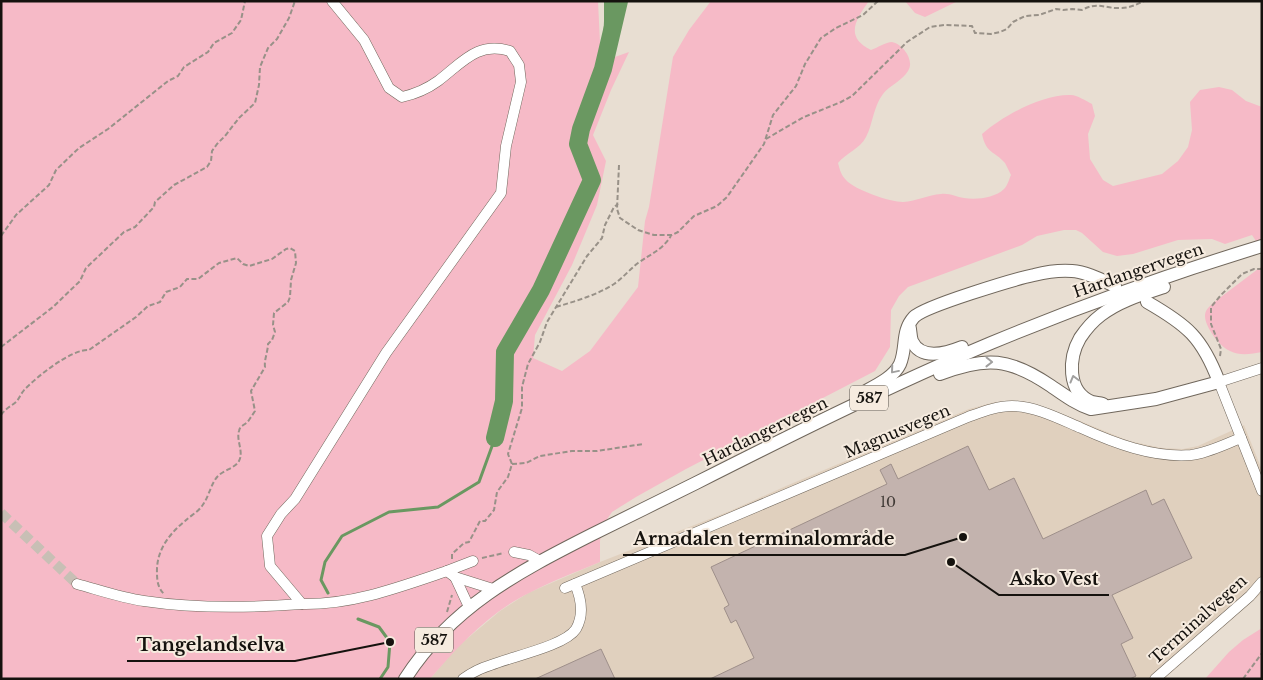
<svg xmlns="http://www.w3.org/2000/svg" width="1263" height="680" font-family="'Libre Baskerville',serif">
<rect width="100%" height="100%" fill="#e8ded2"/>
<path fill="#e0d0be" d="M1023,401L1053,410L1129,441L1162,448L1183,449L1198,446L1244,425L1262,470V593L1164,679H430L456,648L500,611L528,593L600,562L730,511L786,486L969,409L995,402Z"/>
<g fill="#f6bac7">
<path d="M1,1H598L601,64L603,68L612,58L629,52L611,90L593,135L606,161L597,205L572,265L535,335L533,358L562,371L590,351L638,287L645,221L649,207L673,57L689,30L711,1H869C856,19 844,37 871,50C877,48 886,42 892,42C903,44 915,61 908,71C902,81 890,85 883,94C873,107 873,124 866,137C860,149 846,153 838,163C840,170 841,175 846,180C855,190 890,202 903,202C917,201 928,195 941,194C950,193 956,197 964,198C976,200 995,198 1004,189C1008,185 1009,179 1011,175C1009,171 1007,167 1005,163C995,151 986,154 982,134C1003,116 1042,94 1071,95C1077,95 1086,101 1092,104L1095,116L1088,134L1090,159L1103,180L1113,186L1162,174L1178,161L1188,147L1192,130L1190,102L1200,90L1219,87L1232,90L1246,101L1262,107V250L1252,235L1225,244L1212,239L1178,240L1133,254L1117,256L1103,252L1082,233L1076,230H1064L1037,236L1022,245L908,287L899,296L891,310L890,347L875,371L686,469L636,497L612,512L603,525L600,541V562C576,572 552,581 529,593C490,612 458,646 430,679H1Z"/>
<path d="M905,1H958L925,17L915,13Z"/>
<path d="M1262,266V352C1251,354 1240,356 1230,351C1220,347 1205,327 1205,316C1205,310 1209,307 1213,303Z"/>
<path d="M1262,628V679H1205L1229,652L1243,640Z"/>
</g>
<path fill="#6a9861" d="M604,1H618L619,24L617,44L603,69L602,64L604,21Z"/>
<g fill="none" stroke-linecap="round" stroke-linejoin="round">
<g stroke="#6a9861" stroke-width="3">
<path d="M328,593L321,580L325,562L342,536L389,512L438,507L479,482L495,438"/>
<path d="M358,619L379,627L390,642L388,667L380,679"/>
</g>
<path stroke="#6a9861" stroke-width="18" d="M495,438L504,401L505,352L541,290L592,180L578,144L581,129L603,69L619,1"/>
</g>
<g fill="#c3b3ae" stroke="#9e8f8a">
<path d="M968,446L989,490L1014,478L1043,539L1146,490L1152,505L1164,499L1192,558L1112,595L1133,638L1121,644L1136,676L1130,679H710L754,658L736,620L731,623L724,608L729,605L711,567L887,484L880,470L891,464L898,479Z"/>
<path d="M601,649L615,679H535Z"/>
</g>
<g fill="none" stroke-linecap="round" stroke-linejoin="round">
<path stroke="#c8bfb5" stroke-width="10" stroke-dasharray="10 5" stroke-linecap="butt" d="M1,513L77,584"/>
<g stroke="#70675c" stroke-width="11">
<g id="minor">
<path d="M332,1L364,40L389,88L402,97C415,94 427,89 438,81C462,63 477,41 510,51L519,65L521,82L506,146L501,193L386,353L295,499L281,514L267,536L270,566L302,604C352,605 400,587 447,571"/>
<path d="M1262,368L1219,382L1262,491"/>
<path d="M514,552L529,555L540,561"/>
<path d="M473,561L447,571L455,577L493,589"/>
<path d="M455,577L469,607"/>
<path d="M77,584C99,590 122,598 144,601C197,609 249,608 302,604"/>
<path d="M565,588L968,417C982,412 997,406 1012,406C1035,406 1060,419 1081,428C1114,443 1153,458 1191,455C1208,453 1225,444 1241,438"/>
<path d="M463,679C471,673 481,668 491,665C510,657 565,646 576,629C584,615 581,598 575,584"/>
<path d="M1155,679L1250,596L1262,582"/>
</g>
</g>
<g stroke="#70675c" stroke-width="14">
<g id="major">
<path d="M909,325C911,330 910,336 912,341C921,361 947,353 962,347"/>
<path d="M940,374C986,356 1010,358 1051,386C1064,395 1076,404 1091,409L1156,399L1219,382C1202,337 1187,325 1147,302"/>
<path d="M864,392C877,385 894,377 900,364C907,348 901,331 914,317C925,306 1015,279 1034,275C1046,272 1059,270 1072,271C1087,272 1102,280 1115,286"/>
<path d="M1103,404C1099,403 1095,403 1092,402C1066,392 1069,357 1080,338C1086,329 1093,321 1101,315C1119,301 1143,294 1164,287"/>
<path d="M405,679C451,607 518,572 591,535C626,518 661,500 696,483C793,434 891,385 991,343C1080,306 1170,274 1262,246"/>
</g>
</g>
<g stroke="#989188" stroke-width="2" stroke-dasharray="5 2.5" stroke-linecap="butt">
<path d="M766,139L804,117L841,102L852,96L907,42L930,27L944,25L972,26L975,33L991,34L1000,32L1007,29L1013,22L1025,16L1039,15L1056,9L1063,10L1072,9L1082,10C1098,1 1105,9 1121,8C1129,8 1136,5 1144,1"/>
<path d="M619,165L617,209L620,218L638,230L654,235H672L678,232L694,216L717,206L727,197L764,144L773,115L796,86L805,64L821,38L836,28L863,15L878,1"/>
<path d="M1,236L16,215L49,185L56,170L79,148L108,129L168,81L178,76L184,67L208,52L214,43L232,33L241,20L245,1"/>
<path d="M556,307C576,301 597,295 614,284C623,278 630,269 638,263C652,253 661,251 671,236"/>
<path d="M1,347L53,307L80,281L86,268L124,232L135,227L154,207L155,202L174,185L207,167L211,161L212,151L217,144L225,136L239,118L255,103L259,85L260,67L268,48L277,39L289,18L295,1"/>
<path d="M1220,356L1221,349L1211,324V307L1221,295L1242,274L1254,269H1262"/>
<path d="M1,415C6,408 10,407 16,402C19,399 21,393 25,389C38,376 71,349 89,350L136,317L148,306L160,302L166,292L180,287L187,279H198L219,263L237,258L243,264L249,266L272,259L286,249L290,248L295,251L296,263L291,280L290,297L288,302L274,313L273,325L275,332L272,340L268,344C268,351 264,360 265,367L251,391L255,411C253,414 251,417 249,420C246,425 240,425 239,431C236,440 244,452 239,461C235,468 224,470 218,476C211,483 209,497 202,506C198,512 190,516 185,521C169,534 156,551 157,573C157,581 158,588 164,594"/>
<path d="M512,464L526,463L540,456L572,451H597L643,444"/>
<path d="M482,558L504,553"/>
<path d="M452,559V554L464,543L469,542L480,521H485L494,510L497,492L508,477L512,464L508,454L522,408V387L528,364L540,342L547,322L587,256L602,238L605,225L614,207L618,204"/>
<path d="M447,612L452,595"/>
<path d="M1243,679L1262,653"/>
</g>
<use href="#minor" stroke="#fff" stroke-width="10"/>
<use href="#major" stroke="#fff" stroke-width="12"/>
</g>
<defs><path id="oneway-chevron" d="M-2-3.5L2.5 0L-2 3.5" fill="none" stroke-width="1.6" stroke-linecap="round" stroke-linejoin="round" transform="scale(1.25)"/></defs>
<g stroke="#a1a09f">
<use href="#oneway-chevron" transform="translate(989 362) rotate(1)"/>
<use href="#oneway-chevron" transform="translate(894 370) rotate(130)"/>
<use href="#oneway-chevron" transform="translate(1074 379) rotate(-105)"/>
</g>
<g text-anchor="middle" stroke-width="4" stroke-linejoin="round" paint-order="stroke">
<g font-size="14" fill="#403a36">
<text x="888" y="507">10</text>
</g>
<g fill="#f6ebdf" stroke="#58534d" stroke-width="1">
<rect x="850" y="385.5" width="38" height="25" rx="4"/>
<rect x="415" y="627.5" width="38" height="25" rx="4"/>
</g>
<g font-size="15" font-weight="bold" fill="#15120e">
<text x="869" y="403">587</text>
<text x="434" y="645">587</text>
</g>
<g font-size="16" fill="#15120e" stroke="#f6ebdf">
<text transform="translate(1138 270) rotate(-19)" y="6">Hardangervegen</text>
<text transform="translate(765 431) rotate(-26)" y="6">Hardangervegen</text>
<text transform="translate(897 431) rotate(-23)" y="6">Magnusvegen</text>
<text transform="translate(1198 619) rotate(-42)" y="6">Terminalvegen</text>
</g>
</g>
<path fill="none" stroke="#15120e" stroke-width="2" d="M963 537L905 555H623M951 562L999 595H1109M390 642L295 661H127"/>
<g fill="#15120e" stroke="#f6ebdf" stroke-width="2">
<circle cx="963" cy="537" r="5"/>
<circle cx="951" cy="562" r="5"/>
<circle cx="390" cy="642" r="5"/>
</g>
<g font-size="18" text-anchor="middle" font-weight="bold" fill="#15120e" stroke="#f6ebdf" stroke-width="4" stroke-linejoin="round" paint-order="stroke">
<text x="764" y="545">Arnadalen terminalområde</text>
<text x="1054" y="585">Asko Vest</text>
<text x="211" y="651">Tangelandselva</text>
</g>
<rect width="1263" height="680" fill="none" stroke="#15120e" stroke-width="5"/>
</svg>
